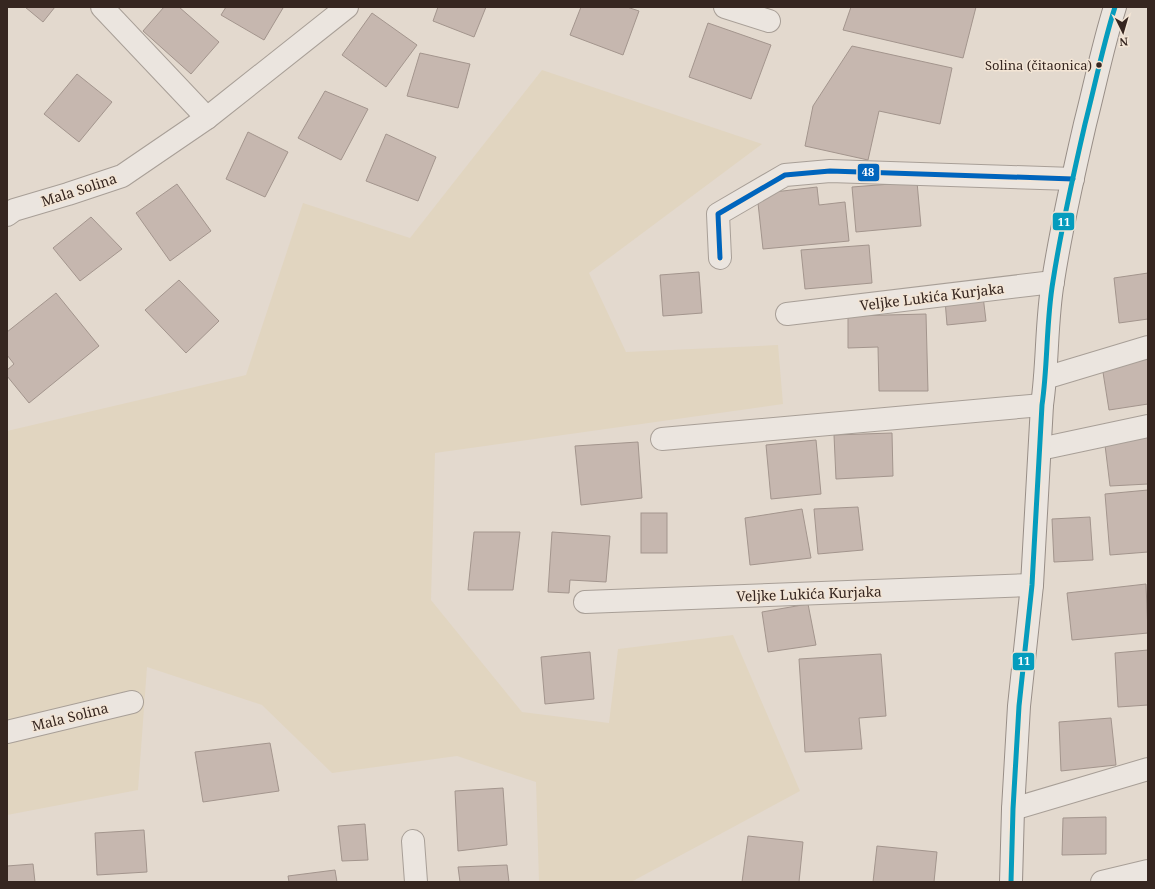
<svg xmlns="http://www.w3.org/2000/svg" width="1155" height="889" font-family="'Noto Serif',serif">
<rect width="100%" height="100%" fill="#e3d9ce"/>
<path fill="#e1d5c0" d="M542,70L762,144L589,273L626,352L778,345L783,404L435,453L431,600L522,712L609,723L618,649L733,635L800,791L631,882H539L536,782L457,756L332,773L262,705L147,667L138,790L7,815V431L246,375L303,203L410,238Z"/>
<g fill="#c6b7af" stroke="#a3958d">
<path d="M25,7H55L43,22Z"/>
<path d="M164,7H179L219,42L191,74L143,31Z"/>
<path d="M226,7H281L283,8L264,40L221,15Z"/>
<path d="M438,7H486L474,37L433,21Z"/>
<path d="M581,7H627L639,11L623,55L570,35Z"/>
<path d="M851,7H976L963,58L843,30Z"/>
<path d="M372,13L417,45L386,87L342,55Z"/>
<path d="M708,23L771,45L751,99L689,77Z"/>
<path d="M852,46L952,68L940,124L879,111L868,160L805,146L813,106Z"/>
<path d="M420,53L470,64L458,108L407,96Z"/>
<path d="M77,74L112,102L79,142L44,114Z"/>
<path d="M325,91L368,109L341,160L298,138Z"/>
<path d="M248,132L288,152L265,197L226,179Z"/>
<path d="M386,134L436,157L418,201L366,181Z"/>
<path d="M917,182L921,226L856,232L852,187Z"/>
<path d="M177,184L211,231L170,261L136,213Z"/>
<path d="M817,187L819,205L845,202L849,241L763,249L757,194Z"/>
<path d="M91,217L122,249L80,281L53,248Z"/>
<path d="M869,245L872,283L805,289L801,250Z"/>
<path d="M699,272L702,313L663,316L660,275Z"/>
<path d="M1148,273V319L1119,323L1114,278Z"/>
<path d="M179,280L219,321L186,353L145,310Z"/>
<path d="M56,293L99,346L29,403L7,376V370L14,364L7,355V332Z"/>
<path d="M983,296L986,321L947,325L945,300Z"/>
<path d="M926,314L928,391H879L878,347L848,348V316Z"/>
<path d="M1148,359V404L1109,410L1102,366Z"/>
<path d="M892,433L893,476L836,479L834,435Z"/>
<path d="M1148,433V484L1110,486L1104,437Z"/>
<path d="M816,440L821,494L771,499L766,445Z"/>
<path d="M638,442L642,498L581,505L575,446Z"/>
<path d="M1148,490V552L1110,555L1105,494Z"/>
<path d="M858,507L863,550L818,554L814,509Z"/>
<path d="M802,509L811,558L750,565L745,518Z"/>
<rect x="641" y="513" width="26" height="40"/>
<path d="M1090,517L1093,560L1054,562L1052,519Z"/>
<path d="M474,532H520L513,590H468Z"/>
<path d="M552,532L610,536L606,582L570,580L569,593L548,592Z"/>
<path d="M1146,584L1148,633L1072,640L1067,593Z"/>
<path d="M808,604L816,645L768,652L762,612Z"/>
<path d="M1148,650V705L1118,707L1115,653Z"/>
<path d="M590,652L594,699L545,704L541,657Z"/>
<path d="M881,654L886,716L859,718L862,749L805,752L799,659Z"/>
<path d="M1111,718L1116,765L1061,771L1059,722Z"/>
<path d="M270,743L279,791L203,802L195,752Z"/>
<path d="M503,788L507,845L458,851L455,791Z"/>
<path d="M1106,817V854L1062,855L1063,818Z"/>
<path d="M365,824L368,860L342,861L338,826Z"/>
<path d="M144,830L147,872L97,875L95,833Z"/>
<path d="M748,836L803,842L799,882H742Z"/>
<path d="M877,846L937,852L934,882H873Z"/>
<path d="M33,864L35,882H7V866Z"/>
<path d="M507,865L509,882H460L458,867Z"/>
<path d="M335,870L337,882H289L288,876Z"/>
</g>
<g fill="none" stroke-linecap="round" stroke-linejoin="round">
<g stroke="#a89f97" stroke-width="24">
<g id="street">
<path d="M102,7L207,118"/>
<path d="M725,7L769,21"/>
<path d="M7,215L14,210L68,194L122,176L207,118L347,7"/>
<path d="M720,258L718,214L785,175L830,171L1073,179"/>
<path d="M787,314L1053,282"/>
<path d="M1045,378L1148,347"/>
<path d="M662,439L1042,405"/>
<path d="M1040,449L1148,426"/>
<path d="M585,602L1032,585"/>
<path d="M7,732L132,702"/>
<path d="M1013,809L1148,769"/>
<path d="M413,841L416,882"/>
<path d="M1102,882L1148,871"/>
</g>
</g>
<g stroke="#988e87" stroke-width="24">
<path id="secondary" d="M1011,882L1013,809L1019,706L1032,585L1042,405C1048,364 1046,322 1053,281C1061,229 1073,176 1085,124C1095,85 1103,45 1115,7"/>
</g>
<use href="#street" stroke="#ebe5df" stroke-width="22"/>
<use href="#secondary" stroke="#ebe5df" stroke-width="22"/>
<g stroke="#f3e5d5" stroke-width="8">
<path id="bus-1" d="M720,258L718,214L785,175L830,171L1073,179"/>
</g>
<g stroke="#f3e5d5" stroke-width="8">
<path id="bus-2" d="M1011,882L1013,809L1019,706L1032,585L1042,405C1048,364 1046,322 1053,281C1061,229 1073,176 1085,124C1095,85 1103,45 1115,7"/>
</g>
<use href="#bus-1" stroke="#0065bd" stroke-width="5"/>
<use href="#bus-2" stroke="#059cbd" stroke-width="5"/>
</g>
<circle fill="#362620" stroke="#f3e5d5" stroke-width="1.5" cx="1099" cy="65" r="3.5"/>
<g text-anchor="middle" stroke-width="3" stroke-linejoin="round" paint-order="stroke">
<g font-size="13" fill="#362620" stroke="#f3e5d5" text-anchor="end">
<text x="1092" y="70">Solina (čitaonica)</text>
</g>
<g font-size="14" fill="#362620" stroke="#f3e5d5">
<text transform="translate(79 190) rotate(-18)" y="5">Mala Solina</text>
<text transform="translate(932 297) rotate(-7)" y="5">Veljke Lukića Kurjaka</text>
<text transform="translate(809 594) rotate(-2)" y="5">Veljke Lukića Kurjaka</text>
<text transform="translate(70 717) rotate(-14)" y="5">Mala Solina</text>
</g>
</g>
<g stroke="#f3e5d5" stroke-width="1.5">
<rect x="857" y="163" width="23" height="19" rx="4" fill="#0065bd"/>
<rect x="1052" y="212" width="23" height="19" rx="4" fill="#059cbd"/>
<rect x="1012" y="652" width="23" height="19" rx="4" fill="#059cbd"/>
</g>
<g font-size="11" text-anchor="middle" font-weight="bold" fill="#fff">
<text x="868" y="176">48</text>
<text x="1064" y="226">11</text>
<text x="1024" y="665">11</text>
</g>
<rect width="1155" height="889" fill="none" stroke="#362620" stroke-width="16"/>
<g transform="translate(1123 32) rotate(175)" stroke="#f3e5d5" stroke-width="3" paint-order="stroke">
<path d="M0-3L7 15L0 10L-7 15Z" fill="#362620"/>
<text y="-6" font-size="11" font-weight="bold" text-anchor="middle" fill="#362620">N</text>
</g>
</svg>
